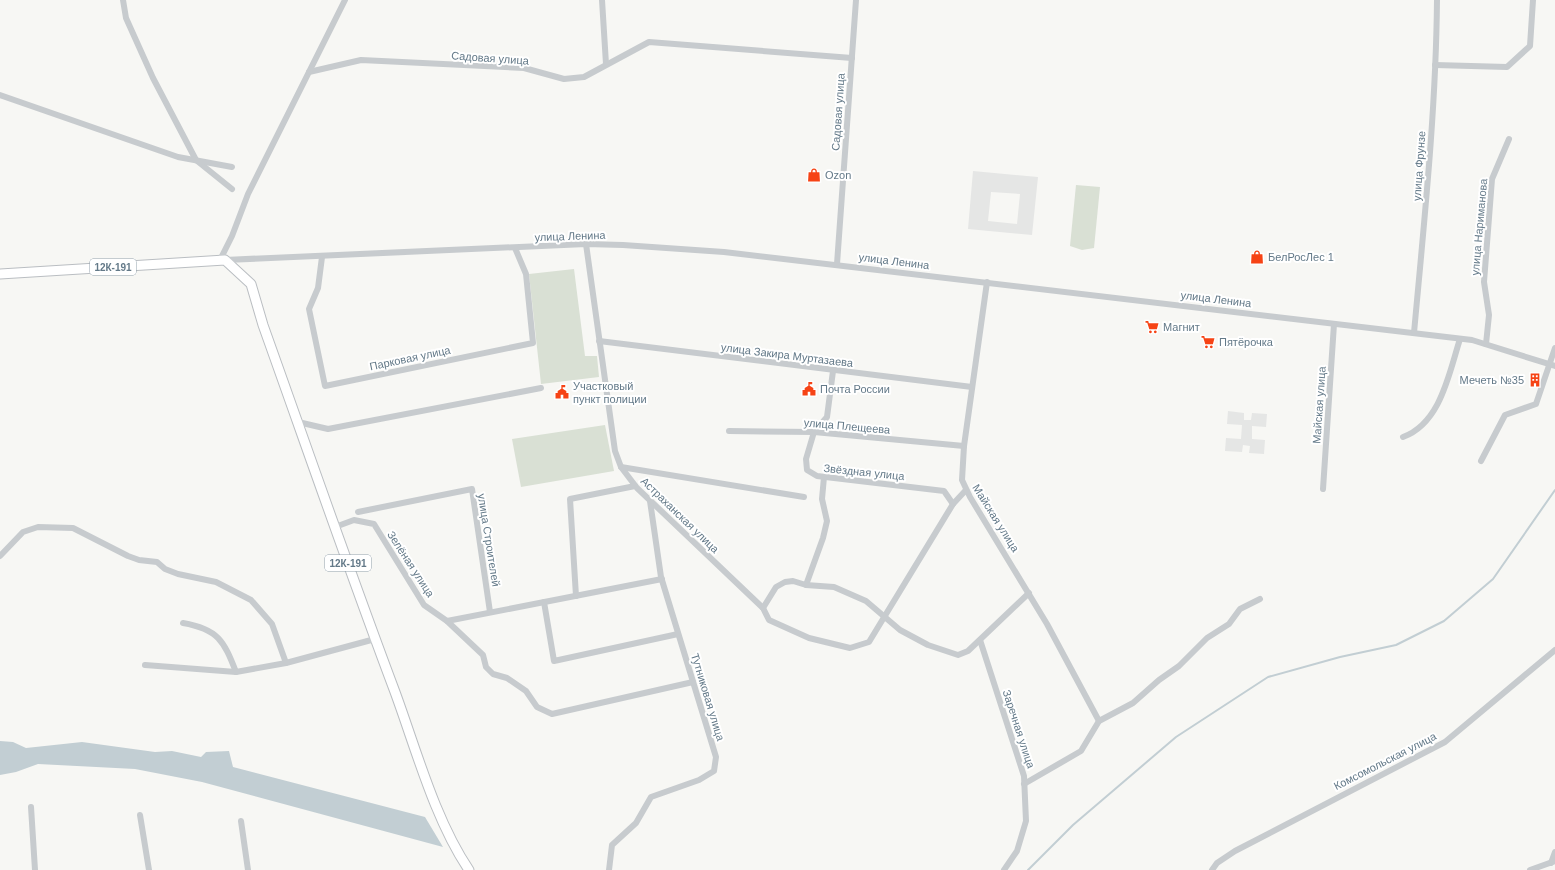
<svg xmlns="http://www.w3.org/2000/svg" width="1555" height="870" font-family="Arial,sans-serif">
<rect width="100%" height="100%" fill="#f7f7f4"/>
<g fill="#e5e6e5" fill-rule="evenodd">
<path d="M973,171L1038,177L1032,235L968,229ZM991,192L1020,194L1017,224L988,221Z"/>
<path d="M1228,411L1244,413V420H1251L1252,413L1267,414L1266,427L1252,426V439L1265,440L1264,454L1249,453L1250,446L1243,445L1242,452L1225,451L1226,438L1241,439L1242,425L1227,424Z"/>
</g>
<g fill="#d9e0d4">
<path d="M1076,185L1100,187L1094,248L1082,250L1070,246Z"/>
<path d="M574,269L585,356H597L599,377L541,384L529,274Z"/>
<path d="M605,425L614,471L521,487L512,439Z"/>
</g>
<path fill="#c2ced3" d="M0,741L13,742L26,748L82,742L155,752L172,751L201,757L206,752L229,751L233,767L425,817L443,847L202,782L135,769L38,764L16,772L0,775Z"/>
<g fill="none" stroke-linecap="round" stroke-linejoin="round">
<path stroke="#c2ced3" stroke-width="2" d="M1028,870L1073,825L1176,737L1268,677L1340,657L1396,645L1444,621L1493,579L1555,490"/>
<g stroke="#babec2" stroke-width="11">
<path id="primary" d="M0,274L225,260L251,284L263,325C307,448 349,570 395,692C416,749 435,820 469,870"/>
</g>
<g stroke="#c7cbce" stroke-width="6">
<path d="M123,0L126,18L153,78L196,160L232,189"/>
<path d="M602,0L606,64"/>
<path d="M1435,65L1507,67L1530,46L1533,0"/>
<path d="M309,72L361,60L524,68L564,79L584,77L649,42L852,58"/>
<path d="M0,95L178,157L232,167"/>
<path d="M586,244L615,451L621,467L637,488L763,608L769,620L809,638L850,648L869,642L953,504L966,490"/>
<path d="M322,257L318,288L309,309L325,386L533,343L526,274L515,248"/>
<path d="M220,260L232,236L248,194L345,0"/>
<path d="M225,260L586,244L623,245L724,252L1472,340L1555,366"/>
<path d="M837,264L856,0"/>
<path d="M987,282L964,446L962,480L970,497L1047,624L1099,721"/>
<path d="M1414,333C1424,223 1436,111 1437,0"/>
<path d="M599,341L972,387"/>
<path d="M1486,344L1489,315L1484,282L1492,179L1509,139"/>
<path d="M833,371L827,417L814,432L806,459L807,470L817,476L944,491L953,504"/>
<path d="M298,422L328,429L541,388"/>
<path d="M729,431L814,432L964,446"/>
<path d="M1403,437C1441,423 1449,373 1460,339"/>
<path d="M1481,461L1505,415L1536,404L1555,348"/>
<path d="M621,467L804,497"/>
<path d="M1323,489L1334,324"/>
<path d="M358,512L472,489L490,612"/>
<path d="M335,527L354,520L374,524L424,605L447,621L483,655L486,667L493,674L507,678L526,691L537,707L552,714L693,682"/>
<path d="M0,556L23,532L38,527L73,528L128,556L139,560L157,562L165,569L178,574L216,582L251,600L272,624L286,663"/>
<path d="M806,585L823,538L827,521L822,499L824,477"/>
<path d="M576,596L570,499L635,486"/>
<path d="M544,602L554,661L678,634"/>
<path d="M763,608L776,587L785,582L793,581L806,585L834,587L866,601L900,630L928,645L958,655L968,651L1029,593"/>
<path d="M447,621L662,579"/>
<path d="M183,623C218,629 224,641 236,672"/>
<path d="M980,640L1024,776L1026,821L1017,851L1004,870"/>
<path d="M145,665L236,672L286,663L375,639"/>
<path d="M1024,784L1081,751L1099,721L1133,703L1159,680L1179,666L1207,638L1229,624L1240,609L1260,599"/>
<path d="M31,807L35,870"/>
<path d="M140,815L149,870"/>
<path d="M241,821L248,870"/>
<path d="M1551,863L1555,852"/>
<path d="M609,870L612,845L636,823L651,797L699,780L714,771L716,757L661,577L650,501"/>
<path d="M1212,870L1217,863L1235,851L1445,742L1555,650"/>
<path d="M1530,870L1555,861"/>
</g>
<use href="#primary" stroke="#fff" stroke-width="9"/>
</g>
<defs>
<g id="shop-bare" transform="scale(1.08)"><path d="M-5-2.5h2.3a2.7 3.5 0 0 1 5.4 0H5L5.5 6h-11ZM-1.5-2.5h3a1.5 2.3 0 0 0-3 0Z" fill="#f64315" stroke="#fff" stroke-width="2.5" paint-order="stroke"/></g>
<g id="supermarket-bare" transform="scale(1.08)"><path d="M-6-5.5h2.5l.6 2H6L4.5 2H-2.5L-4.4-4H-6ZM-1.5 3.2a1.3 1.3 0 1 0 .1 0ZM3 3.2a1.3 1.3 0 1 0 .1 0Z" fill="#f64315" stroke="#fff" stroke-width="2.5" paint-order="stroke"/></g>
<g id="building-bare" transform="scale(1.08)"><path d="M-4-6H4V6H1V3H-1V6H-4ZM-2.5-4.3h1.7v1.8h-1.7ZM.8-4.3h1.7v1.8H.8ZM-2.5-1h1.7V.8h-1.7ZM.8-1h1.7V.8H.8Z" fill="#f64315" stroke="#fff" stroke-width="2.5" paint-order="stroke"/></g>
<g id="civic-bare" transform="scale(1.08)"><path d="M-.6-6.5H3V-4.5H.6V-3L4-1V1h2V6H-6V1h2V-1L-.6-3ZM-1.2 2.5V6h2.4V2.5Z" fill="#f64315" stroke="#fff" stroke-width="2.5" paint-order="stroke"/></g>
</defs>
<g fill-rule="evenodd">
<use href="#shop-bare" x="814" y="175"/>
<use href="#shop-bare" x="1257" y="257"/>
<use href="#supermarket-bare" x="1152" y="327"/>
<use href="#supermarket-bare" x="1208" y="342"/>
<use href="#building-bare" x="1535" y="380"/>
<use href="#civic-bare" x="809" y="389"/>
<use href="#civic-bare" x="562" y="392"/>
</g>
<g text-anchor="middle" stroke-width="4" stroke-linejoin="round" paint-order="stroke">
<g fill="#fff" stroke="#92a1ac" stroke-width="1">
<rect x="90" y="259" width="46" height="16" rx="3"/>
<rect x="325" y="555" width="46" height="16" rx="3"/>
</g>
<g font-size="10" font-weight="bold" fill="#637988">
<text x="113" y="271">12К-191</text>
<text x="348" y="567">12К-191</text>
</g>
<g font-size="11" fill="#637988" stroke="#fff">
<text transform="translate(490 58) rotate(4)" y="4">Садовая улица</text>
<text transform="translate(838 112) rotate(-86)" y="4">Садовая улица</text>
<text transform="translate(1419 166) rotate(-86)" y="4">улица Фрунзе</text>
<text transform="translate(1479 227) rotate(-85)" y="4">улица Нариманова</text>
<text transform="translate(570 236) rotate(-2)" y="4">улица Ленина</text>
<text transform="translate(894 261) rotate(7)" y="4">улица Ленина</text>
<text transform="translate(1216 299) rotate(7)" y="4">улица Ленина</text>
<text transform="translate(787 355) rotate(7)" y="4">улица Закира Муртазаева</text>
<text transform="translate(410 358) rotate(-12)" y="4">Парковая улица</text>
<text transform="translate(1319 405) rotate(-86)" y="4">Майская улица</text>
<text transform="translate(847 426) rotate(5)" y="4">улица Плещеева</text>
<text transform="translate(864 472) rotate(6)" y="4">Звёздная улица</text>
<text transform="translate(680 515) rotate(44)" y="4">Астраханская улица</text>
<text transform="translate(996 518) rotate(58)" y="4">Майская улица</text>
<text transform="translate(489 540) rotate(81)" y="4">улица Строителей</text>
<text transform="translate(411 564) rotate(57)" y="4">Зелёная улица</text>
<text transform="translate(708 697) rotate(73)" y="4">Тутниковая улица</text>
<text transform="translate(1019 729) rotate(72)" y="4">Заречная улица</text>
<text transform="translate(1385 761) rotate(-27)" y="4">Комсомольская улица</text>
</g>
<g font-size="11" fill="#637988" stroke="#fff" text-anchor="start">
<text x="825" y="179">Ozon</text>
<text x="1268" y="261">БелРосЛес 1</text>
<text x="1163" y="331">Магнит</text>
<text x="1219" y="346">Пятёрочка</text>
<text x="1524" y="384" text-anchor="end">Мечеть №35</text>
<text x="573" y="390">Участковый<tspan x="573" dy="13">пункт полиции</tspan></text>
<text x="820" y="393">Почта России</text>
</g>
</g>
</svg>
